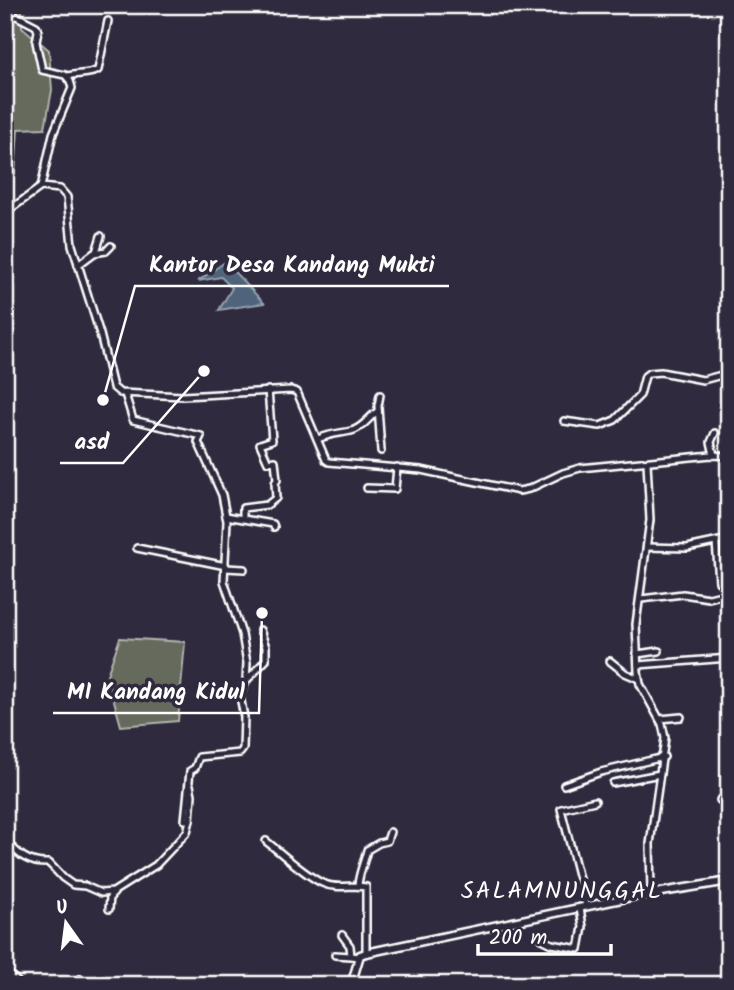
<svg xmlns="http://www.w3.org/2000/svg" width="734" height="990" font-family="Kalam,sans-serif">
<rect width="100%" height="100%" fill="#2f2a3d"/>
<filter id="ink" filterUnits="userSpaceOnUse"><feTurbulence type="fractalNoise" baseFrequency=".0143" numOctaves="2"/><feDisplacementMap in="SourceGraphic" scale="14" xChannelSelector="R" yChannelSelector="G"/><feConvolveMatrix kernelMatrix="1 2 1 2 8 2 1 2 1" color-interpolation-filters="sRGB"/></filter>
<g filter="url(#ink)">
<g fill="#656a5c" stroke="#b2b4ae" stroke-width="2">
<path d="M5,5H22V27L49,50L52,90L45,128L18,129L15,174L5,177Z"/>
<path d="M120,638L185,642L178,721L121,726L107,675Z"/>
</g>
<path fill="#4f647a" stroke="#95a2af" stroke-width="2" d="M225,262L264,303L219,310L232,288L221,277L198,281Z"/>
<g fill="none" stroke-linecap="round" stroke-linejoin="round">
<g stroke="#fff" stroke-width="10">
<g id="minor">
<path d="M5,10L36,26L38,31L36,42L42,70L65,75L70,81L72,88L53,134L41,187"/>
<path d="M68,76C78,73 90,75 98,70L108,21"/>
<path d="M5,213L41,187L60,189L67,197L72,245L100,334L113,387L120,393L183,396L291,390L297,392L326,460L329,462L421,470L519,491L529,489L563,473L580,468L711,455L729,456"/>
<path d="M96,252L101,236"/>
<path d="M78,265L94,253L106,251L111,246"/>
<path d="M380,395L378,406L381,451"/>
<path d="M564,421L600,426L615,420L640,395L645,376L649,373L661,372L703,380L729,373"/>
<path d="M318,439C332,433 338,434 351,431C362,429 369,417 378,411"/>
<path d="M714,455L711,442L715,433"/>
<path d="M647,462L650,520L636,624L638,672L640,684L662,724L665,738L650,844L651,894"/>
<path d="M367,488L395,489L397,467"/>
<path d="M226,516L273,524L274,527"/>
<path d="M243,519V508L267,505L276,498L275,483L277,480L275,461L268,462L260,444L272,440L268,390"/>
<path d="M716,542L719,582"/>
<path d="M647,547L687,548L729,539"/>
<path d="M137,548L226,566"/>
<path d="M226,568L244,569"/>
<path d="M641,599L683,594L709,598L717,596"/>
<path d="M637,654L659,651"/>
<path d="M610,661L625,673L639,679"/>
<path d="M638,665L729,658"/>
<path d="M246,681L266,660V647L260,630"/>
<path d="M660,719L681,717"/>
<path d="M613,783L660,774"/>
<path d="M564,785L601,772L664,757"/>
<path d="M720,800L729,802"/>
<path d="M190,820L192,795L190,785"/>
<path d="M5,840C18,854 28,864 49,863L63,878L73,885L85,886L101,893L113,892L156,865L187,832L190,820H185L190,771L195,768L199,757L240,753L243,749L244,717L240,696L246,681L247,663L242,634L224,581L227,521L222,495L198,442L201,436L133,420L125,394"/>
<path d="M266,841C281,853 306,876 322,883C337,890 352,884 366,887V953"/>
<path d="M358,885C359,873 364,863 367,850L379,843L387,841L390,832"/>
<path d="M586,906L561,809L595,801"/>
<path d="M109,909L110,897L114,893"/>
<path d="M342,935L350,946L351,956L360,957"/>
<path d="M542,939L552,944L579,949L583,927L580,908"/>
<path d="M335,955L351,956"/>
<path d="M80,985V979"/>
<path d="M188,985V983"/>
</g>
</g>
<g stroke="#fff" stroke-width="11">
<g id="tertiary">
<path d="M5,971L20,985"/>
<path d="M351,985L360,955L366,953L631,897L729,881"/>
</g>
</g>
<use href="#minor" stroke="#2f2a3d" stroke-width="5"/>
<use href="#tertiary" stroke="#2f2a3d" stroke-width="6"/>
</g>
</g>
<g text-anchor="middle" stroke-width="7" stroke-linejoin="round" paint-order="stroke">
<g font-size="24" letter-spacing="2" fill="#fff" stroke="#2f2a3d">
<text x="562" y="898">SALAMNUNGGAL</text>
</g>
</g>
<path fill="none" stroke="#fff" stroke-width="2.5" d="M103 400L135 286H449M204 371L123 463H60M262 613L259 713H53"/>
<g fill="#fff" stroke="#2f2a3d" stroke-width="2.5">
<circle cx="103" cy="400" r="7"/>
<circle cx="204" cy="371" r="7"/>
<circle cx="262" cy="613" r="7"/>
</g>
<g font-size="23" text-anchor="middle" font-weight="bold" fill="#fff" stroke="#2f2a3d" stroke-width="7" stroke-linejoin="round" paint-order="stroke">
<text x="292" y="272">Kantor Desa Kandang Mukti</text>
<text x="92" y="449">asd</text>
<text x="156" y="699">MI Kandang Kidul</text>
</g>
<rect width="734" height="990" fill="none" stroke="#2f2a3d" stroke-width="28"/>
<rect x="14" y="14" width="706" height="962" fill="none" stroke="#fff" stroke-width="2.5" filter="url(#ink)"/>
<g transform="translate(66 923) rotate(346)" stroke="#2f2a3d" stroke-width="5" paint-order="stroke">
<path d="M0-5L12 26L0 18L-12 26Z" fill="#ffffff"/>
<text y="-10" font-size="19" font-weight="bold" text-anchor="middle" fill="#ffffff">U</text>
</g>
<path d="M478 944v10h133v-10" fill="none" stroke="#ffffff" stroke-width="3.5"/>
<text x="489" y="944" font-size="21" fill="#ffffff" stroke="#2f2a3d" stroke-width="5" paint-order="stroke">200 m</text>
</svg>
